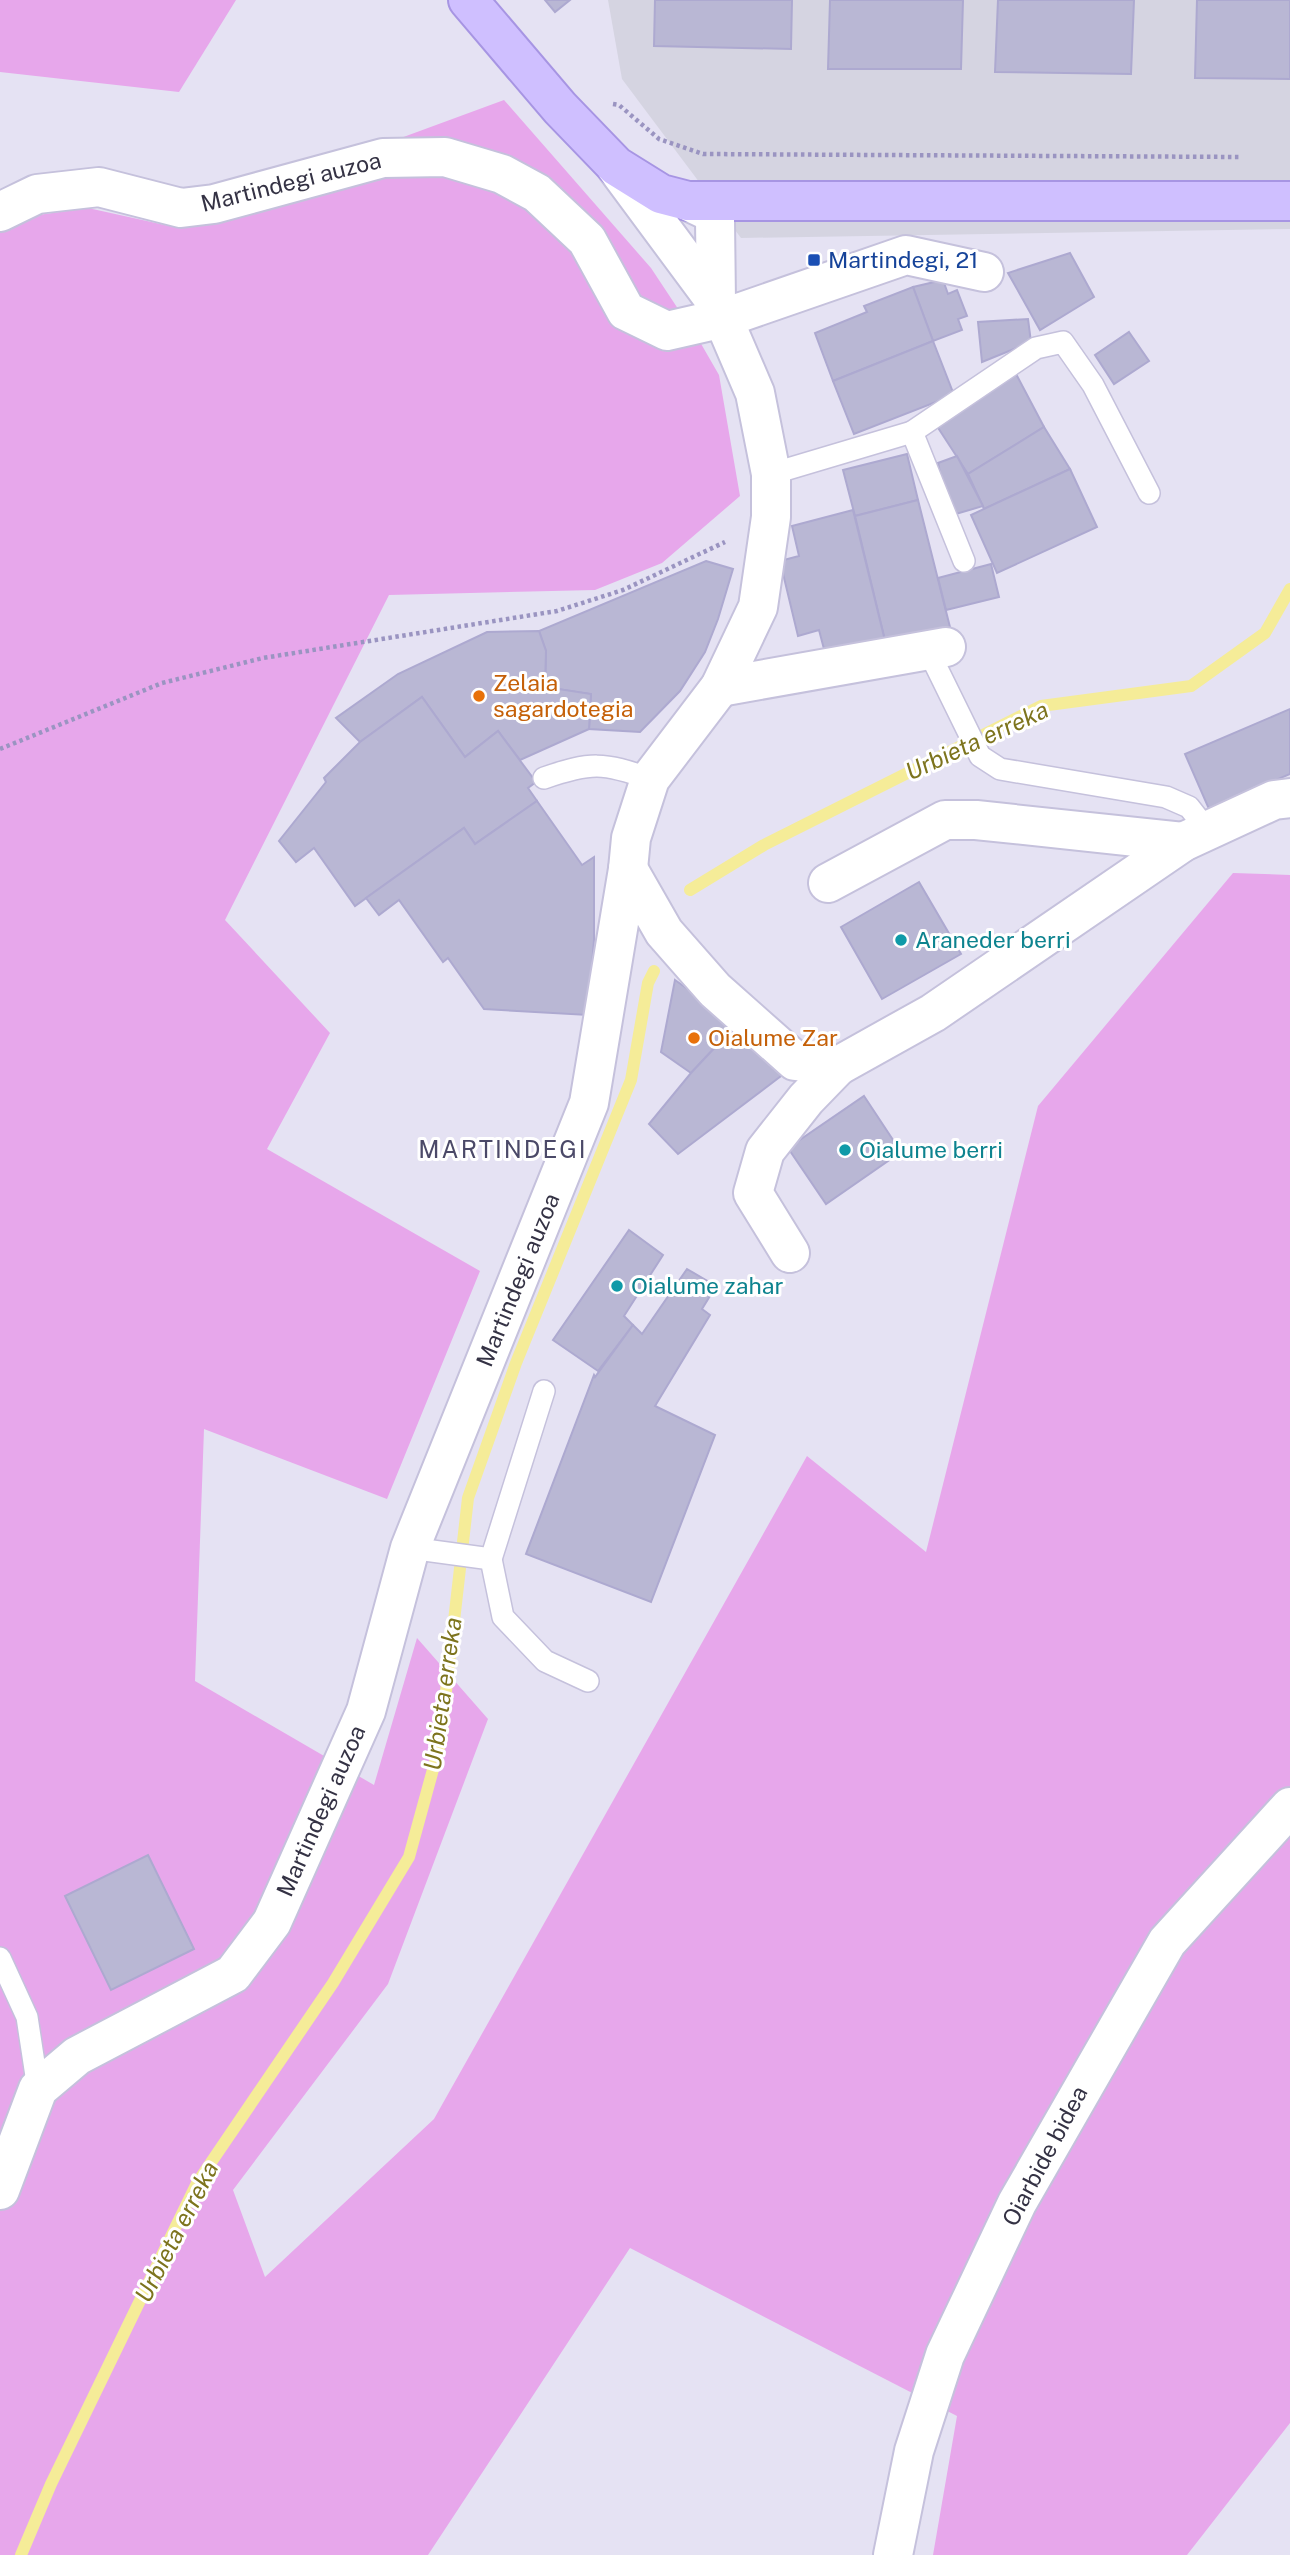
<svg xmlns="http://www.w3.org/2000/svg" width="1290" height="2555" font-family="'Public Sans',sans-serif">
<rect width="100%" height="100%" fill="#e5e2f3"/>
<path fill="#d5d4e1" d="M608,0H1290V229L741,238L622,79Z"/>
<g fill="#e7a7eb">
<path d="M0,0H236L179,92L0,72Z"/>
<path d="M504,100L651,268L700,342L719,375L740,496L662,563L595,590L389,595L225,920L330,1033L267,1149L480,1271L387,1499L204,1429L195,1681L374,1785L417,1638L488,1719L388,1984L233,2190L265,2277L434,2119L807,1456L926,1552L1038,1106L1233,873L1290,875V2423L1187,2555H933L957,2416L630,2248L428,2555H0V192L38,215L88,208L174,227L277,206L379,146Z"/>
</g>
<g fill="none" stroke-linecap="round" stroke-linejoin="round">
<g stroke="#f5ec98" stroke-width="12">
<path d="M690,890L764,845L1041,706L1191,686L1265,633L1290,589"/>
<path d="M21,2555L51,2484L197,2183L333,1983L409,1857L440,1744L468,1498L516,1363L631,1080L648,983L654,971"/>
</g>
</g>
<g fill="#b9b7d4" stroke="#ada9d0" stroke-width="2">
<path d="M545,0H570L555,12Z"/>
<path d="M655,0H792L791,49L654,46Z"/>
<path d="M830,0H963L961,69H828Z"/>
<path d="M998,0H1134L1131,74L995,72Z"/>
<path d="M1197,0H1290V79L1195,78Z"/>
<path d="M1070,253L1094,297L1040,330L1008,273Z"/>
<path d="M943,280L948,294L957,290L967,316L958,319L962,330L933,341L913,287Z"/>
<path d="M913,287L933,341L833,381L815,333L867,312L864,306Z"/>
<path d="M1028,319L1031,342L982,362L978,322Z"/>
<path d="M1129,332L1149,361L1114,384L1095,355Z"/>
<path d="M933,341L954,395L854,434L833,381Z"/>
<path d="M1015,372L1044,427L968,474L935,423Z"/>
<path d="M1044,427L1070,469L984,509L968,474Z"/>
<path d="M907,454L918,500L855,516L843,470Z"/>
<path d="M957,456L983,506L949,516L938,463Z"/>
<path d="M1070,469L1097,527L997,573L971,515Z"/>
<path d="M918,500L952,635L888,653L855,516Z"/>
<path d="M853,510L888,653L829,668L819,630L798,636L780,561L799,556L792,526Z"/>
<path d="M706,561L733,569L718,619L705,652L680,691L640,732L589,729L591,694L545,687L546,651L539,631Z"/>
<path d="M991,564L999,597L946,610L938,578Z"/>
<path d="M539,631L546,651L545,687L591,694L589,729L520,760L498,731L465,757L422,697L360,742L336,718L398,674L487,632Z"/>
<path d="M422,697L465,757L498,731L536,782L528,788L537,801L475,844L464,828L355,906L314,848L296,862L279,841L326,782L324,778L360,742Z"/>
<path d="M1290,709V774L1209,809L1185,754Z"/>
<path d="M537,801L582,865L594,857V940L588,1015L484,1009L448,958L443,962L399,900L379,915L366,898L464,828L475,844Z"/>
<path d="M919,882L961,954L882,999L841,927Z"/>
<path d="M675,980L737,1024L691,1073L661,1052Z"/>
<path d="M737,1024L789,1070L678,1154L649,1124L691,1073Z"/>
<path d="M864,1096L901,1152L826,1204L788,1148Z"/>
<path d="M629,1230L663,1255L624,1316L633,1325L598,1371L553,1340Z"/>
<path d="M687,1269L716,1286L702,1309L710,1315L655,1406L715,1435L651,1602L526,1554L594,1375L595,1377L633,1325L642,1334Z"/>
<path d="M148,1855L194,1949L111,1990L65,1896Z"/>
</g>
<g fill="none" stroke-linecap="round" stroke-linejoin="round">
<g stroke="#c5c1dc" stroke-width="24">
<g id="service">
<path d="M912,432L1036,348L1063,342L1093,385L1149,493"/>
<path d="M771,474L912,432L964,561"/>
<path d="M928,650L980,756L1000,769L1166,797L1189,807L1207,830"/>
<path d="M544,778C591,762 603,762 650,779"/>
<path d="M410,1548L491,1559L503,1617L545,1661L588,1681"/>
<path d="M491,1559L544,1391"/>
<path d="M0,1958L27,2017L38,2089"/>
</g>
</g>
<g stroke="#c5c1dc" stroke-width="42">
<g id="minor">
<path d="M688,201L709,211L715,220L716,302"/>
<path d="M0,212L37,194L99,187L181,208L214,204L383,158L445,157L502,174L537,193L587,240L626,311L667,331L724,318L906,255L984,272"/>
<path d="M720,687L946,647"/>
<path d="M628,869L664,932L715,990L795,1061L838,1066L933,1013L1183,842L1274,800L1290,798"/>
<path d="M828,883L945,820H976L1183,842"/>
<path d="M790,1253L753,1193L765,1151L806,1099L838,1066"/>
<path d="M0,2190L38,2089L77,2056L233,1974L272,1922L366,1711L410,1548L589,1103L628,869L631,838L650,779L720,687L758,607L771,517V474L755,393L716,302L616,167"/>
<path d="M893,2555L914,2451L945,2355L1017,2203L1167,1942L1290,1807"/>
</g>
</g>
<g stroke="#a795e3" stroke-width="42">
<path id="secondary" d="M468,0L560,108L616,166L661,194L688,201H1290"/>
</g>
<g stroke="#9a94c1" stroke-width="4.5" stroke-dasharray="3.5 3.5" stroke-linecap="butt">
<path d="M613,104L619,105L659,139L703,154L1240,157"/>
<path d="M0,749L162,683L263,658L557,611L623,590L725,542"/>
</g>
<use href="#service" stroke="#fff" stroke-width="21"/>
<use href="#minor" stroke="#fff" stroke-width="38"/>
<use href="#secondary" stroke="#cfbfff" stroke-width="38"/>
</g>
<rect fill="#1a4fb4" stroke="#fff" stroke-width="2.5" x="807" y="253" width="14" height="14" rx="3.5"/>
<g fill="#e8710a" stroke="#fff" stroke-width="2.5">
<circle cx="479" cy="696" r="7"/>
<circle cx="694" cy="1038" r="7"/>
</g>
<g fill="#0f9aa8" stroke="#fff" stroke-width="2.5">
<circle cx="901" cy="940" r="7"/>
<circle cx="845" cy="1150" r="7"/>
<circle cx="617" cy="1286" r="7"/>
</g>
<g text-anchor="middle" stroke-width="6" stroke-linejoin="round" paint-order="stroke">
<g font-size="23" fill="#343244" stroke="#fff">
<text transform="translate(291 182) rotate(-14)" y="8">Martindegi auzoa</text>
<text transform="translate(518 1280) rotate(-68)" y="8">Martindegi auzoa</text>
<text transform="translate(321 1811) rotate(-66)" y="8">Martindegi auzoa</text>
<text transform="translate(1045 2156) rotate(-62)" y="8">Oiarbide bidea</text>
</g>
<g font-size="23" fill="#164399" stroke="#fff" text-anchor="start">
<text x="828" y="268">Martindegi, 21</text>
</g>
<g font-size="23" fill="#c56008" stroke="#fff" text-anchor="start">
<text x="493" y="691">Zelaia<tspan x="493" dy="26">sagardotegia</tspan></text>
<text x="708" y="1046">Oialume Zar</text>
</g>
<g font-size="23" fill="#0d838f" stroke="#fff" text-anchor="start">
<text x="915" y="948">Araneder berri</text>
<text x="859" y="1158">Oialume berri</text>
<text x="631" y="1294">Oialume zahar</text>
</g>
<g font-size="24" font-style="italic" fill="#7d741d" stroke="#fff">
<text transform="translate(977 741) rotate(-25)" y="8">Urbieta erreka</text>
<text transform="translate(443 1694) rotate(-82)" y="8">Urbieta erreka</text>
<text transform="translate(177 2232) rotate(-63)" y="8">Urbieta erreka</text>
</g>
<g font-size="24" letter-spacing="2" fill="#4b4968" stroke="#fff">
<text x="503" y="1158">MARTINDEGI</text>
</g>
</g>
</svg>
